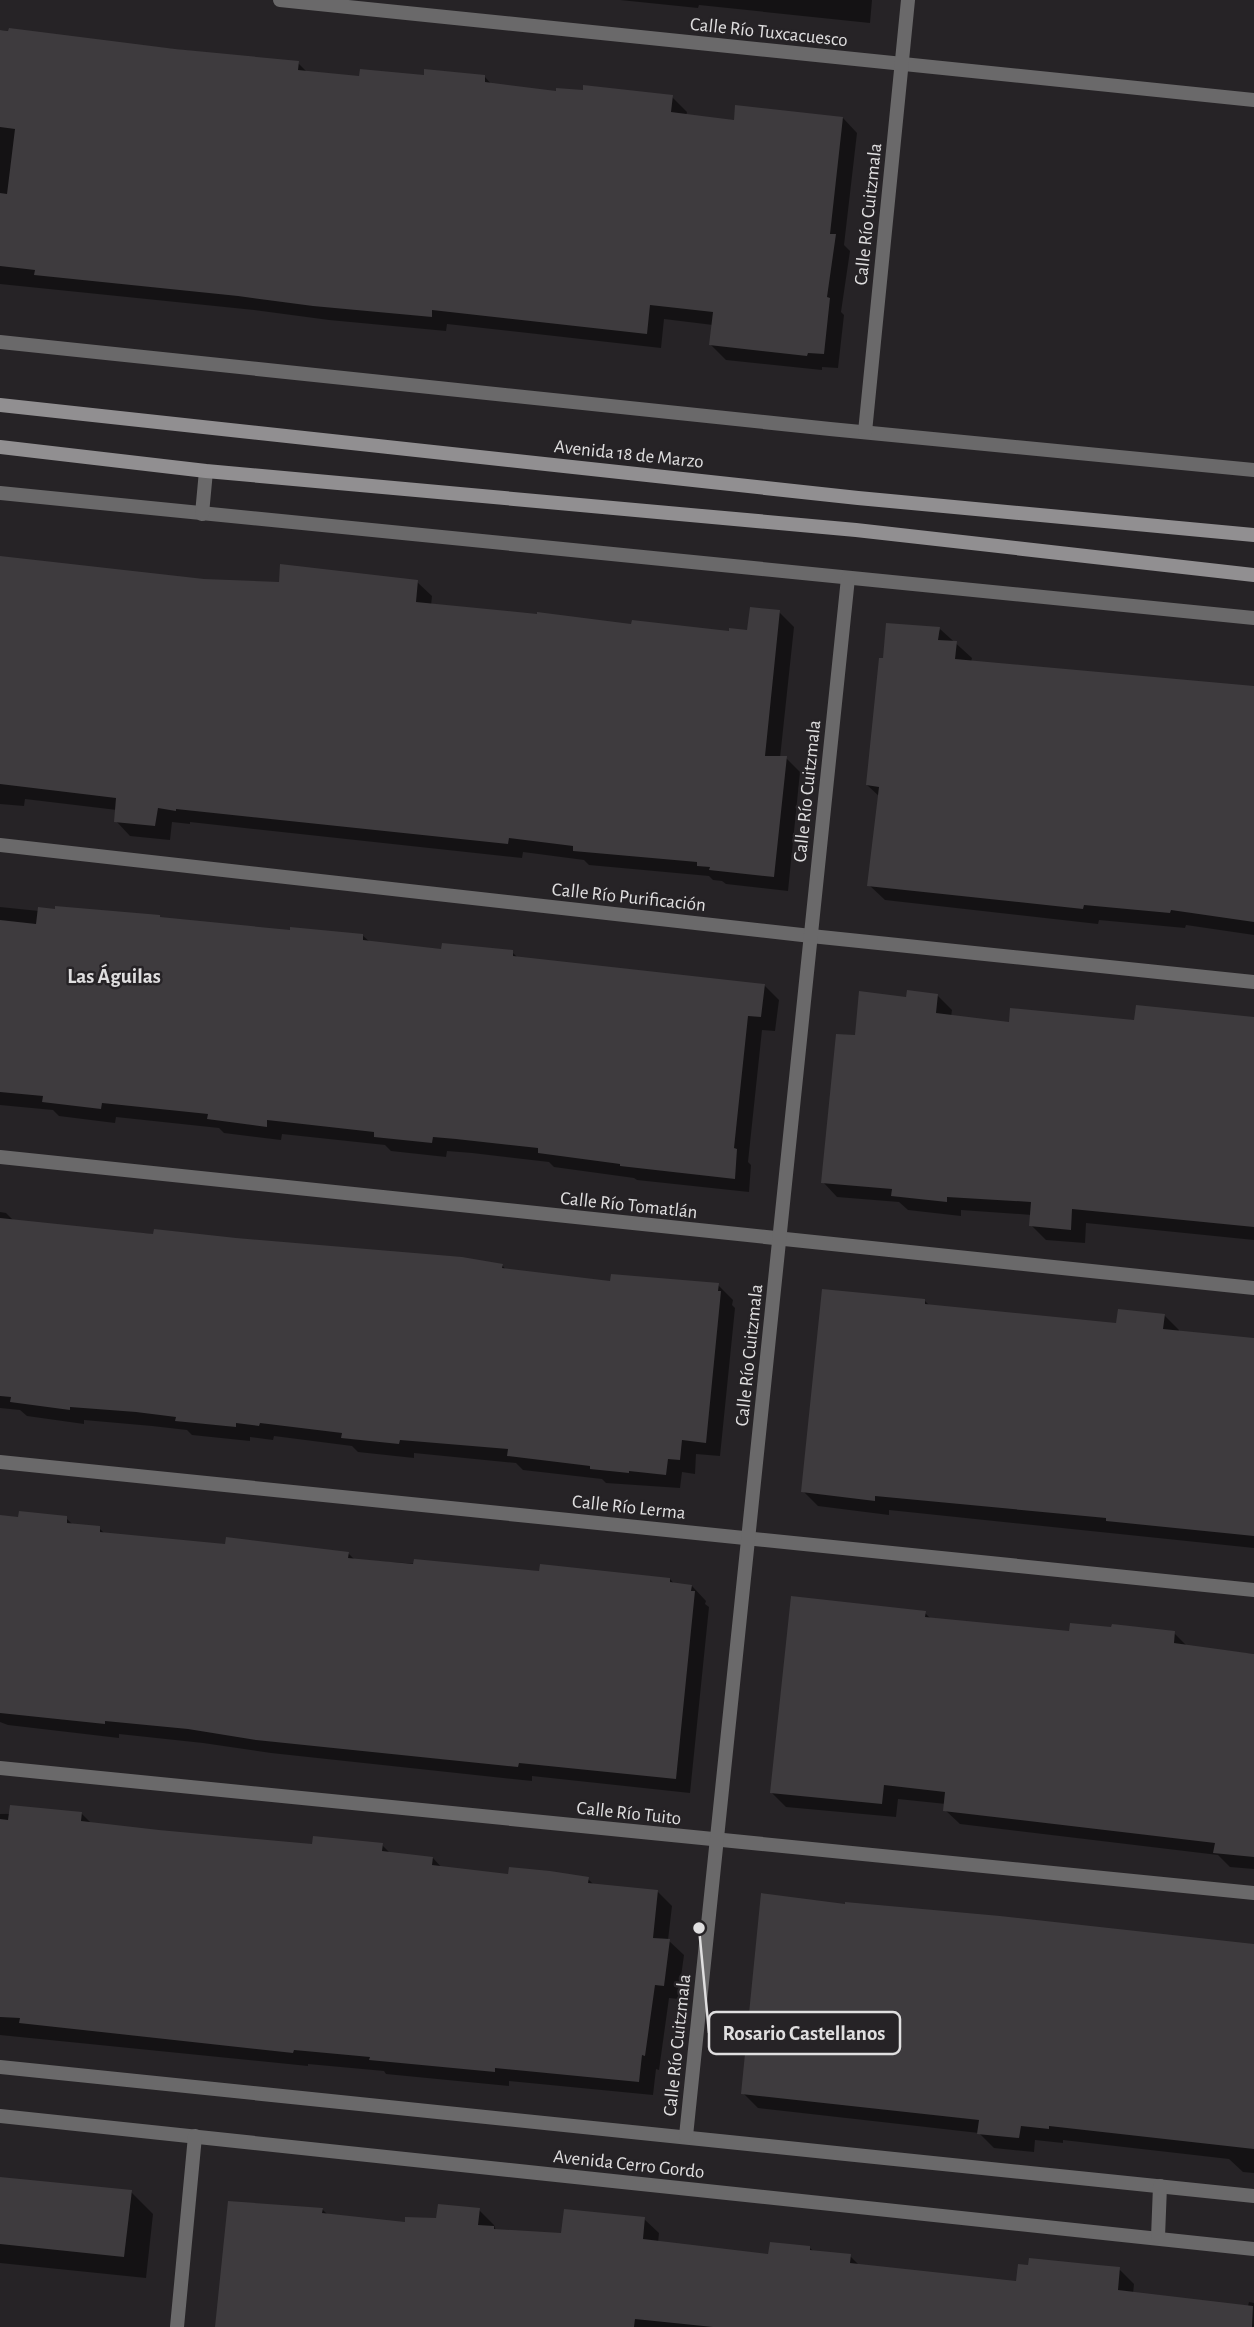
<svg xmlns="http://www.w3.org/2000/svg" width="1254" height="2327" font-family="'Alegreya Sans',sans-serif">
<rect width="100%" height="100%" fill="#262326"/>
<g fill="#0007">
<path d="M620,0H872L870,23L699,5L698,8Z"/>
<path d="M0,30L298,63L308,73L360,78L485,77L492,85L558,93L672,97L687,112L686,116L735,121L843,118L857,133L844,245L850,251L841,312L844,315L838,368L822,367V370L726,360L711,345L713,325L664,319L661,348L447,324L446,331L329,320L254,310L0,284Z"/>
<path d="M0,558L204,581L280,583L417,582L432,596L431,606L633,626L731,633L749,632L779,612L794,627L780,758H786L800,772L788,891L726,884L722,881L713,880L709,876L589,865L584,860L523,852L522,858L190,822V824L172,822L170,840L130,836L116,821L117,810L25,799L24,806L0,804Z"/>
<path d="M940,629L972,658L971,662L1254,691V935L1186,925L1185,928L1099,920L1098,924L885,900L869,885L880,797L867,785Z"/>
<path d="M0,907L39,911L160,917L163,919L292,932L362,935L370,942L443,951L512,952L519,959L764,985L779,1000L775,1031L762,1030L748,1162L751,1165L749,1192L637,1180L634,1178L554,1167L549,1162L472,1153L447,1151L446,1157L391,1151L385,1145L282,1134L281,1140L224,1133L219,1128L116,1117L115,1123L59,1116L53,1110L0,1105Z"/>
<path d="M937,995L952,1010L951,1017L1010,1024L1254,1018V1240L1086,1223L1085,1243L1046,1240L1031,1225L1032,1215L961,1210V1216L908,1210L899,1202L837,1197L823,1182L856,1036L908,998Z"/>
<path d="M0,1212L6,1213L15,1222L502,1265L507,1271L612,1283L718,1285L733,1300L732,1305L735,1308L720,1456L696,1454L695,1474L682,1472L680,1488L606,1483L602,1479L523,1470L516,1463L414,1453V1458L358,1452L352,1446L274,1436L273,1440L250,1437V1441L192,1435L187,1430L152,1426L84,1420V1424L27,1416L20,1410L0,1408Z"/>
<path d="M925,1301L930,1306L1117,1325L1164,1315L1179,1330L1178,1333L1254,1340V1548L889,1510V1515L818,1506L803,1491Z"/>
<path d="M0,1517L66,1518L74,1526L99,1528L106,1535L226,1546L348,1553L355,1560L670,1579L675,1585L692,1586L706,1601L705,1604L709,1607L690,1793L532,1776V1781L271,1753L203,1743L119,1734V1738L8,1725L0,1722Z"/>
<path d="M925,1613L931,1619L1071,1633H1174L1188,1647L1254,1654V1869L1230,1867L1218,1855L960,1824L945,1810L946,1804L898,1799L896,1817L786,1807L772,1793Z"/>
<path d="M81,1813L92,1824L313,1846L382,1845L391,1854L433,1858L442,1868L510,1876L588,1879L594,1885L657,1891L672,1906L668,1940L684,1955L678,1999L669,1998L659,2070L656,2069L653,2095L509,2081V2086L386,2074L384,2071L308,2064V2066L0,2035V1814Z"/>
<path d="M846,1906L1254,1945V2173L1243,2172L1229,2159L1063,2140V2143L1035,2140L1034,2152L994,2148L979,2133L758,2108L743,2093Z"/>
<path d="M0,2179L131,2192L153,2214L146,2278L0,2263Z"/>
<path d="M322,2209L328,2215L407,2224L438,2220L479,2210L494,2225L496,2231L562,2235L644,2219L659,2233L658,2243L769,2255L809,2247L814,2252L850,2256L860,2266L1018,2283L1119,2269L1134,2284L1133,2294L1248,2306L1249,2302L1254,2303V2327H217Z"/>
</g>
<g fill="#3e3b3e">
<path d="M9,28L175,49L299,61L298,70L359,76L360,69L424,75V69L485,75V82L556,91V88L583,90V85L673,95L671,112L702,116L734,120L735,105L843,117L830,234H836L827,297L830,298L824,354L808,353L807,356L709,345L713,312L650,305L647,334L432,310V317L313,306L238,296L34,275L35,270L0,266V193L7,194L15,129L0,127V30L8,31Z"/>
<path d="M0,556L204,579L279,582L280,564L418,580L416,602L537,614V612L631,624L632,620L729,631V628L747,630L750,607L780,610L765,756H787L774,877L709,870L710,867L697,866V862L573,851V846L509,838L508,844L176,809V811L158,808L155,826L114,822L116,798L0,784Z"/>
<path d="M886,623L940,627L938,640L957,641L955,659L1254,686V922L1171,910L1170,913L1084,905L1083,909L867,886L879,787L866,785L879,658H883Z"/>
<path d="M55,906L160,915V917L290,930V927L363,934V940L441,949L442,943L513,950V956L765,984L761,1017L748,1016L734,1148L737,1149L735,1179L620,1166V1164L538,1153V1148L456,1139L433,1137L432,1143L374,1137V1132L267,1120V1127L207,1119L208,1114L102,1103L101,1109L42,1102L43,1096L0,1092V920L36,924L38,907L55,909Z"/>
<path d="M907,990L938,994L936,1013L1009,1022L1010,1008L1134,1020L1136,1005L1254,1017V1227L1072,1209L1071,1230L1029,1226L1031,1202L947,1197V1202L891,1196L892,1189L821,1183L836,1034L855,1035L859,991L906,997Z"/>
<path d="M0,1218L153,1234L154,1229L236,1238L462,1257L503,1264L502,1268L610,1281L611,1274L719,1283L718,1291H721L706,1443L682,1440L680,1460L668,1459L666,1475L629,1471V1473L590,1469V1466L507,1456L508,1449L400,1440L399,1444L341,1438L342,1433L260,1423L259,1426L236,1423V1427L175,1421L176,1417L136,1412L70,1407V1410L10,1402L11,1397L0,1396Z"/>
<path d="M822,1289L925,1299V1304L1116,1323L1118,1309L1165,1314L1163,1329L1254,1338V1536L1106,1521V1518L875,1496V1501L801,1492Z"/>
<path d="M19,1511L67,1516V1523L100,1526V1532L225,1544L226,1537L349,1552L348,1558L413,1564L414,1559L539,1571L540,1564L670,1578V1582L692,1585L691,1591H695L676,1779L519,1763L518,1767L256,1740L188,1729L105,1721V1724L0,1713V1515L18,1517Z"/>
<path d="M791,1596L926,1611L925,1617L1069,1631L1070,1623L1111,1627L1112,1624L1175,1631L1174,1643L1254,1654V1857L1213,1853L1215,1843L943,1811L945,1792L884,1785L882,1804L770,1793Z"/>
<path d="M10,1805L82,1812L81,1821L159,1830L312,1844L313,1836L383,1843L382,1851L433,1857L432,1865L508,1874L509,1867L550,1871L589,1877L588,1883L658,1890L653,1938L670,1939L664,1986L655,1985L645,2056L642,2055L639,2082L495,2068V2072L369,2060L370,2057L294,2050L293,2053L19,2023L20,2018L0,2017V1819L8,1820Z"/>
<path d="M761,1893L845,1904V1902L1000,1916L1254,1944V2149L1049,2126V2129L1021,2126L1019,2138L977,2134L979,2120L741,2094Z"/>
<path d="M0,2177L132,2190L124,2257L0,2244Z"/>
<path d="M228,2201L323,2208L322,2213L405,2222V2217L436,2218L438,2204L480,2208L478,2225L494,2226V2229L561,2233L564,2209L645,2217L643,2239L768,2254L770,2242L810,2246V2250L851,2254L850,2263L1016,2281L1018,2264L1028,2265L1029,2258L1098,2265L1120,2267L1118,2290L1253,2306L1252,2327H713L635,2319L634,2327H215Z"/>
</g>
<g fill="none" stroke-linecap="round" stroke-linejoin="round">
<g stroke="#6a696a" stroke-width="14">
<path d="M280,0L1254,100"/>
<path d="M0,342L830,429L1254,470"/>
<path d="M865,432L908,0"/>
<path d="M0,493L1254,618"/>
<path d="M202,514L206,471"/>
<path d="M0,845L811,936L1254,982"/>
<path d="M0,1157L1254,1288"/>
<path d="M0,1462L1254,1590"/>
<path d="M0,1768L1254,1893"/>
<path d="M0,2067L1254,2196"/>
<path d="M0,2116L1254,2249"/>
<path d="M686,2136L848,578"/>
<path d="M1158,2237L1160,2186"/>
<path d="M177,2327L195,2136"/>
</g>
<g stroke="#918f91" stroke-width="14">
<path d="M0,405L858,498L1254,535"/>
<path d="M0,447L206,471L856,530L1254,575"/>
</g>
</g>
<g text-anchor="middle" stroke-width="5" stroke-linejoin="round" paint-order="stroke">
<g font-size="19" fill="#e0dfe0" stroke="#262326">
<text transform="translate(769 31) rotate(6)" y="7">Calle Río Tuxcacuesco</text>
<text transform="translate(867 214) rotate(-84)" y="7">Calle Río Cuitzmala</text>
<text transform="translate(629 453) rotate(6)" y="7">Avenida 18 de Marzo</text>
<text transform="translate(806 791) rotate(-84)" y="7">Calle Río Cuitzmala</text>
<text transform="translate(629 896) rotate(6)" y="7">Calle Río Purificación</text>
<text transform="translate(629 1204) rotate(6)" y="7">Calle Río Tomatlán</text>
<text transform="translate(748 1355) rotate(-84)" y="7">Calle Río Cuitzmala</text>
<text transform="translate(629 1506) rotate(6)" y="7">Calle Río Lerma</text>
<text transform="translate(629 1812) rotate(6)" y="7">Calle Río Tuito</text>
<text transform="translate(676 2045) rotate(-84)" y="7">Calle Río Cuitzmala</text>
<text transform="translate(629 2163) rotate(6)" y="7">Avenida Cerro Gordo</text>
</g>
<g font-size="21" font-weight="bold" fill="#e0dfe0" stroke="#262326">
<text x="114" y="983">Las Águilas</text>
</g>
</g>
<path fill="none" stroke="#e0dfe0" stroke-width="2.5" d="M699 1928L709 2033"/>
<circle fill="#e0dfe0" stroke="#262326" stroke-width="2.5" cx="699" cy="1928" r="7"/>
<rect fill="#262326" stroke="#e0dfe0" stroke-width="2.5" x="709" y="2012" width="191" height="42" rx="7"/>
<g font-size="21" text-anchor="middle" font-weight="bold" fill="#e0dfe0">
<text x="804" y="2040">Rosario Castellanos</text>
</g>
</svg>
